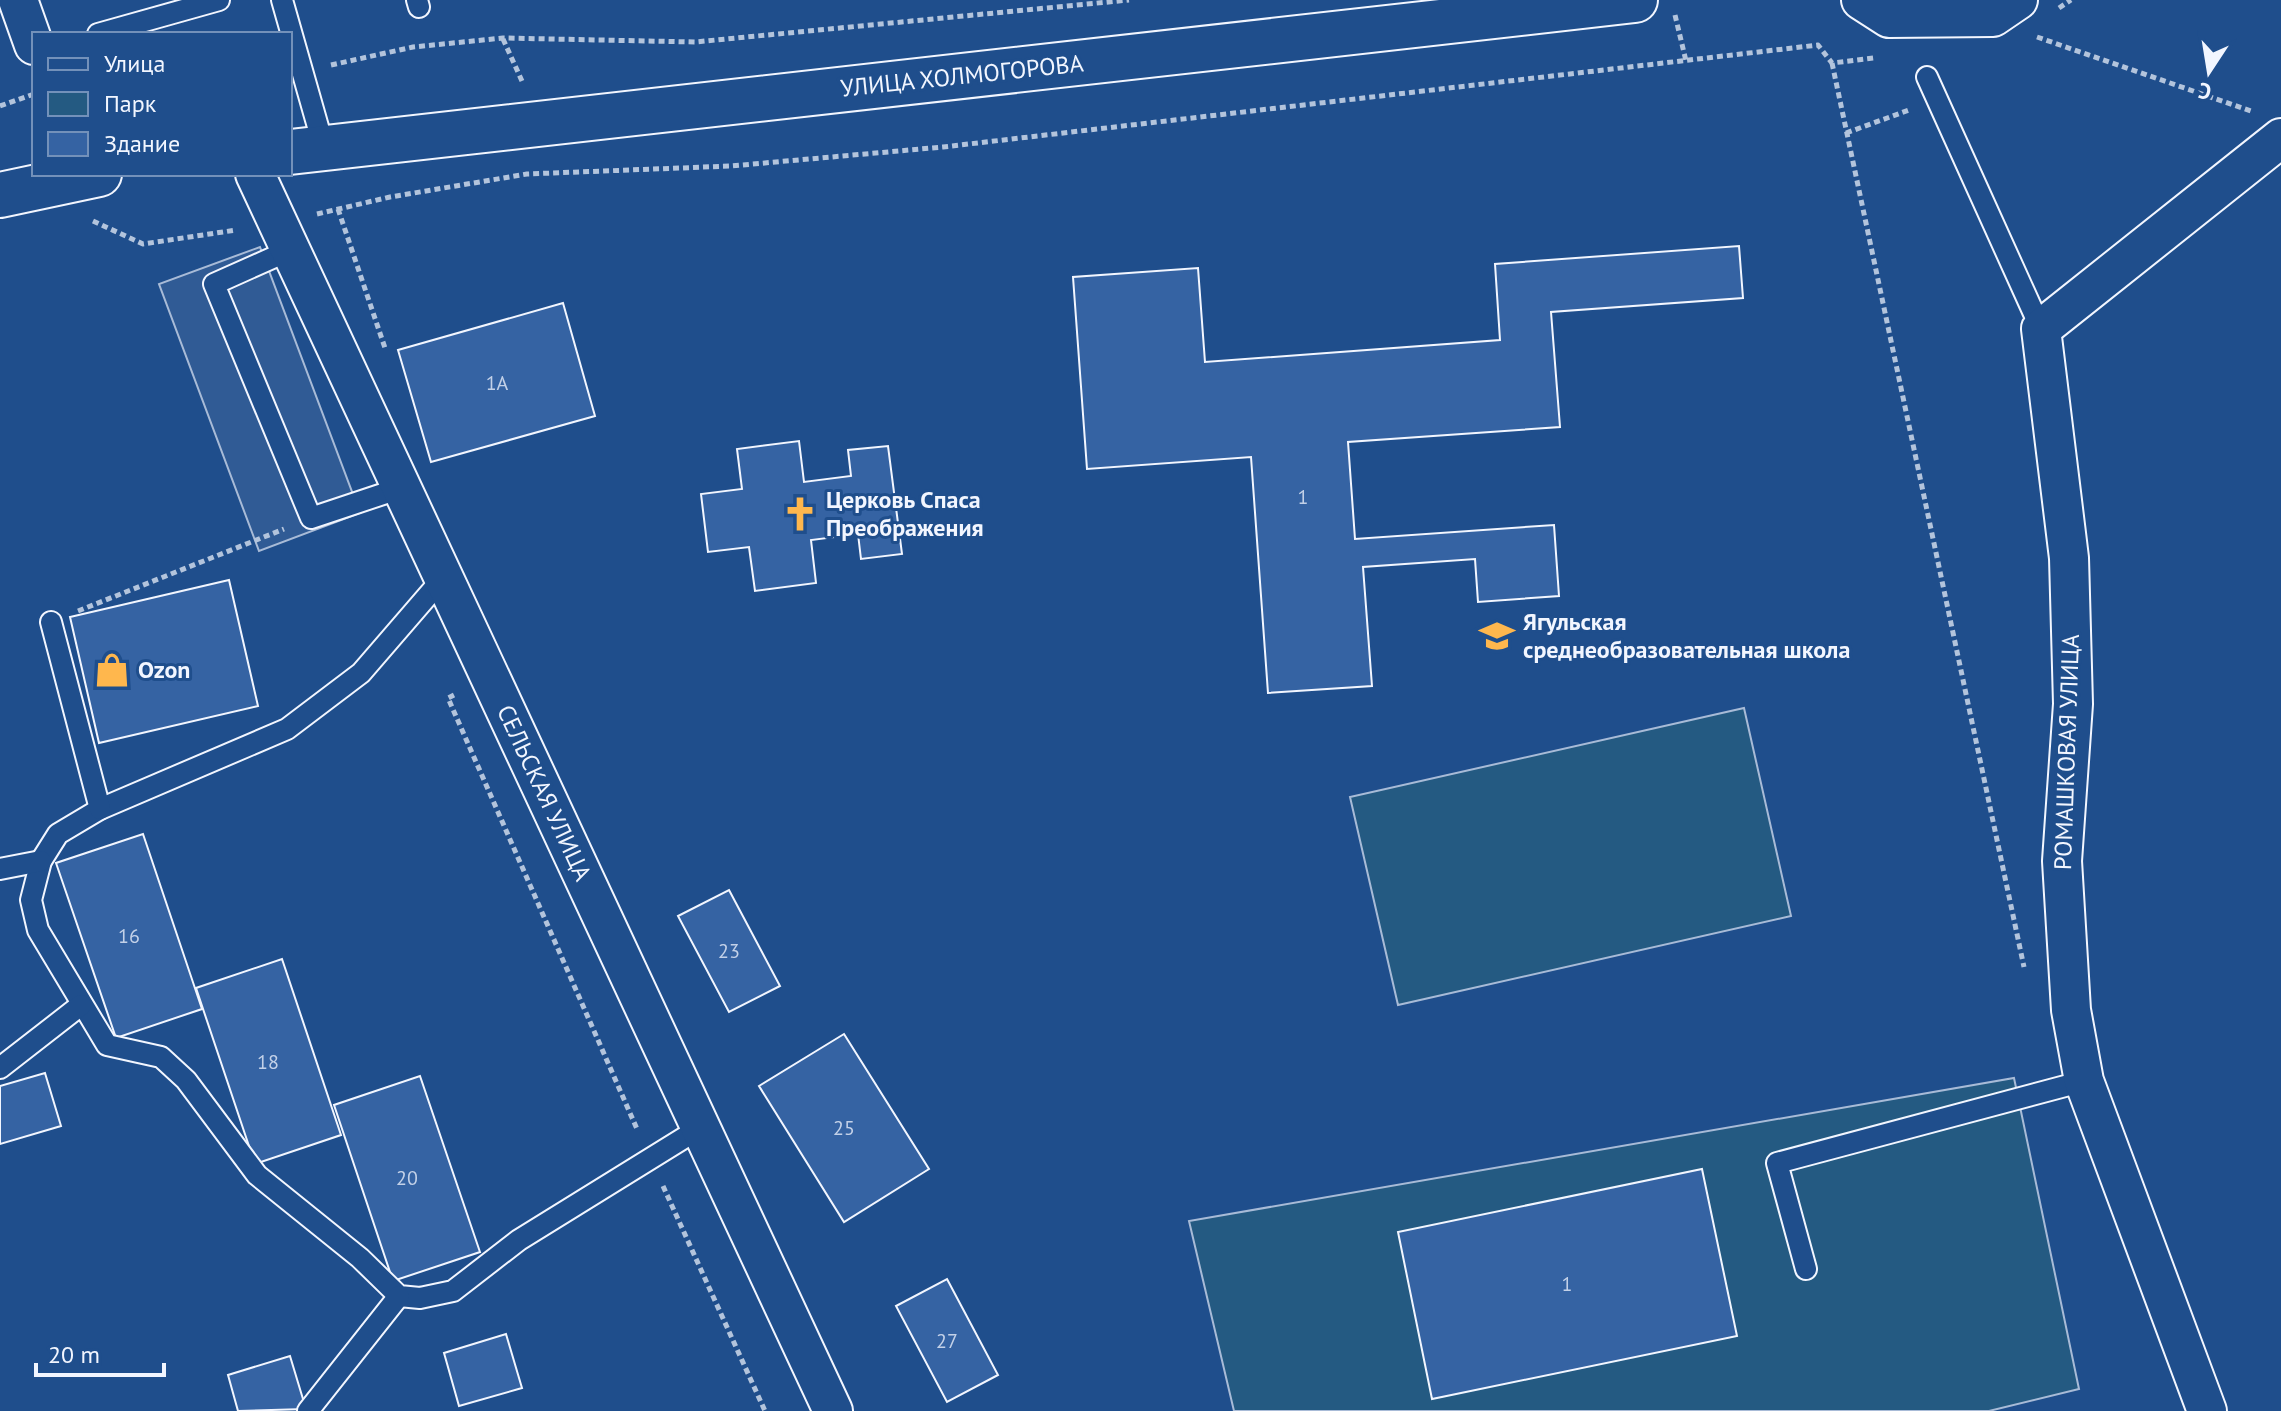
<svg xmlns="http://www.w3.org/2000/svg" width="2281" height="1411" font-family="'PT Sans',sans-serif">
<rect width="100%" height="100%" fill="#1f4e8c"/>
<g fill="#245a82" stroke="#a8bbd7" stroke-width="2">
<path d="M1744,708L1791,916L1398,1005L1350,797Z"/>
<path d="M2014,1078L2079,1389L1989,1411H1234L1189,1221Z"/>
</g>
<path fill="#305b95" stroke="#a8bbd7" stroke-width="2" d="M260,247L360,513L259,551L159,284Z"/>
<g fill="#3563a3" stroke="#f2f6ff" stroke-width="2">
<path d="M1739,246L1743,298L1551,312L1560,427L1348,442L1355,539L1554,525L1559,596L1478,602L1475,559L1363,567L1372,686L1268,693L1251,457L1087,469L1073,277L1198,268L1205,362L1500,340L1495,264Z"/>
<path d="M563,303L595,416L431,462L398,350Z"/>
<path d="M799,441L804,482L851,476L848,450L888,446L902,554L861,559L858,534L811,540L816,583L755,591L749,547L708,552L701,494L742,489L737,449Z"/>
<path d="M229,580L258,706L99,743L70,617Z"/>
<path d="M143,834L202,1009L116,1038L56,863Z"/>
<path d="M729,890L780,986L729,1012L678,916Z"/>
<path d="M282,959L341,1135L255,1164L196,988Z"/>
<path d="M844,1034L929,1169L844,1222L759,1086Z"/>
<path d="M45,1073L61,1126L0,1144V1086Z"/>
<path d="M420,1076L480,1252L393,1281L334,1105Z"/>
<path d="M1702,1169L1737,1336L1432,1399L1398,1232Z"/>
<path d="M947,1279L998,1375L947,1402L896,1306Z"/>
<path d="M506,1334L522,1388L459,1406L444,1353Z"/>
<path d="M290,1356L306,1409L238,1411L228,1375Z"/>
</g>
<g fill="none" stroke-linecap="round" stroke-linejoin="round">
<g stroke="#f2f6ff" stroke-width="24">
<g id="service">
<path d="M282,0L324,148"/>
<path d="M417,0L419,7"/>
<path d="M98,34L219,0"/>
<path d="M1927,77L2041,329"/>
<path d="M290,250L214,284L311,518L401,488"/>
<path d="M443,578L361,673L287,729L100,809L58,834L41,861L31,900L38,930L107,1045L161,1057L186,1080L257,1175L360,1258L399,1296L420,1298L453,1291L519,1240L700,1128"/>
<path d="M51,622L100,809"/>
<path d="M0,869L41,861"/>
<path d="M0,1068L81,1005"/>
<path d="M1806,1269L1777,1163L2084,1081"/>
<path d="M308,1411L399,1296"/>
</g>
</g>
<g stroke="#f2f6ff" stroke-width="42">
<g id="minor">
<path d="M18,0L34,45"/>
<path d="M1861,0L1889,18L1993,17L2018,0"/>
<path d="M255,174L833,1411"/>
<path d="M2207,1411L2084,1081L2071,1010L2062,861L2073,704L2069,558L2041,329L2281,138"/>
</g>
</g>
<g stroke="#f2f6ff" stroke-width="48">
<g id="tertiary">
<path d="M290,152L1635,0"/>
<path d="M0,195L99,174"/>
</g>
</g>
<g stroke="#b3c4dc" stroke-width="5" stroke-dasharray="6 4" stroke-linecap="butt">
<path d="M2059,8L2071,0"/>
<path d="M1675,15L1686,61"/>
<path d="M2037,37L2251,111"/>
<path d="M503,39L522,81"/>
<path d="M1832,63L2024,967"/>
<path d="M331,65L413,47L503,38L695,42L1129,0"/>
<path d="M0,106L34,94"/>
<path d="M1846,133L1909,110"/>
<path d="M338,209L385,348"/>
<path d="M317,214L390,197L527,174L731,166L943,147L1818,45L1832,63L1874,58"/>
<path d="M93,221L143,244L236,230"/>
<path d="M78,611L284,529"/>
<path d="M454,695L448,698L637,1129"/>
<path d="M663,1186L765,1411"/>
</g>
<use href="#service" stroke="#1f4e8c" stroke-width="20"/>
<use href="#minor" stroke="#1f4e8c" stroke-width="38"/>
<use href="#tertiary" stroke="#1f4e8c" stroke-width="44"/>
</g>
<defs>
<g id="church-bare" transform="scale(2.76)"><path d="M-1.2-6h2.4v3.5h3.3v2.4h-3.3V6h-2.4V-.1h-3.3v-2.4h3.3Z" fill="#ffb74d" stroke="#1f4e8c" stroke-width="2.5" paint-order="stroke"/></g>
<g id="school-bare" transform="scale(2.76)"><path d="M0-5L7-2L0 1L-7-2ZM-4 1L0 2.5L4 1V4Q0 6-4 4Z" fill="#ffb74d" stroke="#1f4e8c" stroke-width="2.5" paint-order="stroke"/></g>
<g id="shop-bare" transform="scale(2.76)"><path d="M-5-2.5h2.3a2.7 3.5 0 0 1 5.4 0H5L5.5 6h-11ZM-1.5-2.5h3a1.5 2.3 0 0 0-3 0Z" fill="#ffb74d" stroke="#1f4e8c" stroke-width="2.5" paint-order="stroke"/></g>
</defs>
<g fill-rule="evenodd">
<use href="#church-bare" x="800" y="514"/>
<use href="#school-bare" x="1497" y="636"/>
<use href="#shop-bare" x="112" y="670"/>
</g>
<g text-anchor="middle" stroke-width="6" stroke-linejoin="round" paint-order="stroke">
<g font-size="20" fill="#c3d1e8">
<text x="497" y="390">1А</text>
<text x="1303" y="504">1</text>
<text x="129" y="943">16</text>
<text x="729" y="958">23</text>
<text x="268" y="1069">18</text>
<text x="844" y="1135">25</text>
<text x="407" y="1185">20</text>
<text x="1567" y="1291">1</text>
<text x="947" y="1348">27</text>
</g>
<g font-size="24" fill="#f2f6ff" stroke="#1f4e8c">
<text transform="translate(962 76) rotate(-6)" y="8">УЛИЦА ХОЛМОГОРОВА</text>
<text transform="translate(2067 752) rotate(-88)" y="8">РОМАШКОВАЯ УЛИЦА</text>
<text transform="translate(544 793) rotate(65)" y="8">СЕЛЬСКАЯ УЛИЦА</text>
</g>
<g font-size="24" font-weight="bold" fill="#f2f6ff" stroke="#1f4e8c" text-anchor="start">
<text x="826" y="508">Церковь Спаса<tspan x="826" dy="28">Преображения</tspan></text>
<text x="1523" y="630">Ягульская<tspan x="1523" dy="28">среднеобразовательная школа</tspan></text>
<text x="138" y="678">Ozon</text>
</g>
</g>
<rect x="32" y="32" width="260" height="144" fill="#1f4e8c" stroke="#7391ba" stroke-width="2"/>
<rect x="48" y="58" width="40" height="12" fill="#1f4e8c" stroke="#7391ba" stroke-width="2"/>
<text x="104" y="72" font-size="24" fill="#f2f6ff">Улица</text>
<rect x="48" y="92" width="40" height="24" fill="#245a82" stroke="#7391ba" stroke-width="2"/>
<text x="104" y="112" font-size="24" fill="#f2f6ff">Парк</text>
<rect x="48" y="132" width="40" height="24" fill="#3563a3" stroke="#7391ba" stroke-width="2"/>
<text x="104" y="152" font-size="24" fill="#f2f6ff">Здание</text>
<g transform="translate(2209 72) rotate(192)" stroke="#1f4e8c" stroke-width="6" paint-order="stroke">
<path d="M0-6L14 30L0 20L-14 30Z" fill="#f2f6ff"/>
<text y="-12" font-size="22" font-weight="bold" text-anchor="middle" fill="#f2f6ff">С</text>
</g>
<path d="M36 1363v12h128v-12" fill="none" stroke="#f2f6ff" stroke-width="4"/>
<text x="48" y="1363" font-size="24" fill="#f2f6ff" stroke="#1f4e8c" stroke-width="6" paint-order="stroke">20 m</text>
</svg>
